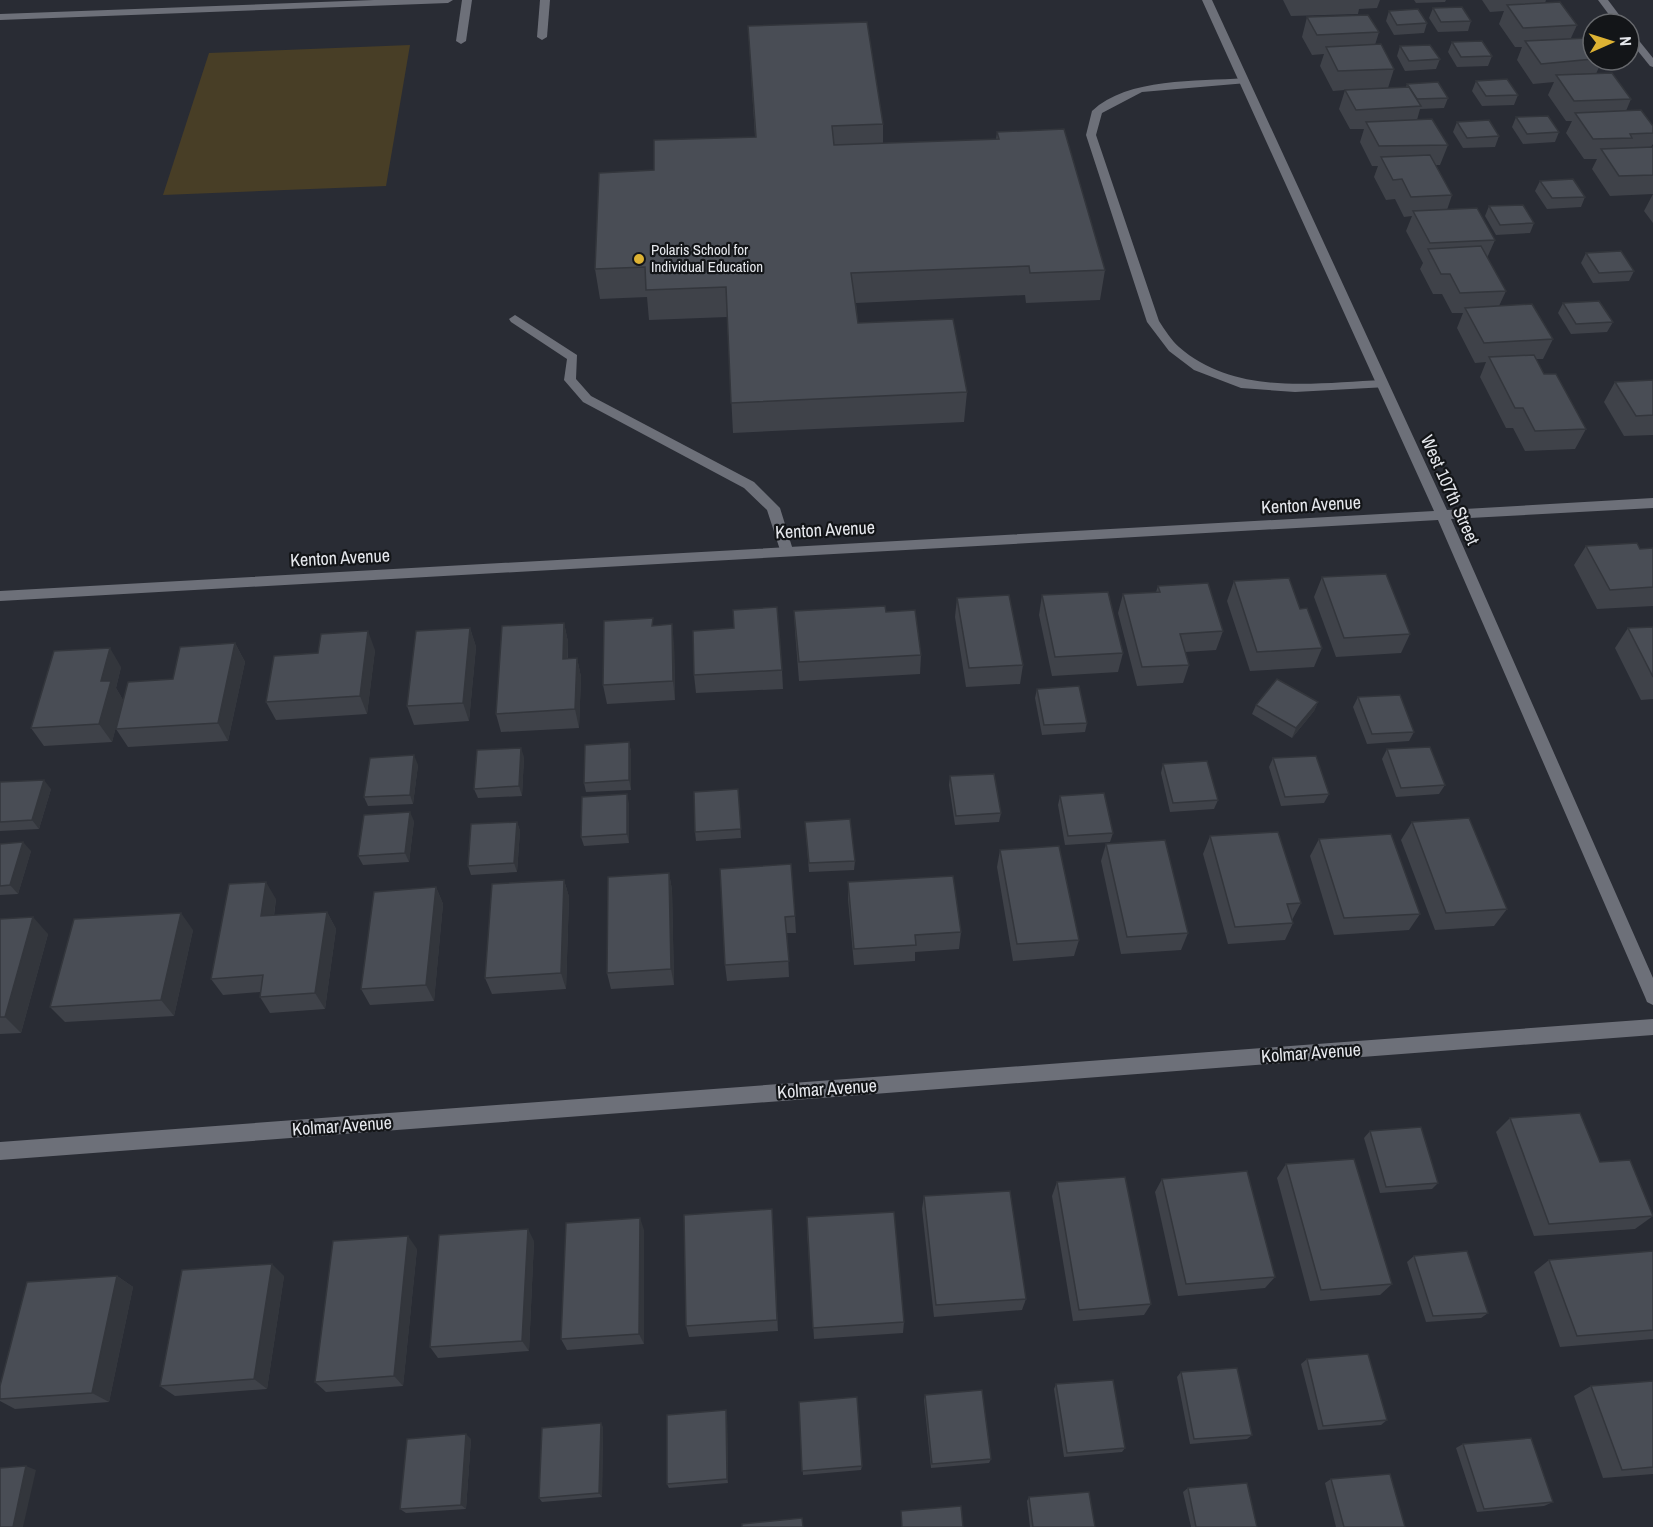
<svg xmlns="http://www.w3.org/2000/svg" width="1653" height="1527" font-family="'Archivo Narrow',sans-serif">
<rect width="100%" height="100%" fill="#292c34"/>
<path fill="#483e26" d="M410,45L386,186L163,195L209,53Z"/>
<g fill="none" stroke-linecap="round" stroke-linejoin="round">
<g fill="#6d7079" fill-rule="evenodd">
<path d="M462,0H472L466,41L461,44L456,41Z"/>
<path d="M540,0H550L547,37L542,40L537,37Z"/>
<path d="M1244,78L1249,81L1247,83L1142,92L1102,113L1096,135L1159,321C1165,330 1171,340 1179,347C1235,396 1314,383 1383,380L1387,381V387L1295,392L1241,388L1194,370L1169,351L1147,322L1086,135L1092,111C1128,77 1197,82 1244,78Z"/>
<path d="M515,315L577,355L576,379L591,396L754,482L780,508L793,550L791,553H781L767,510L744,488L583,402L564,380L567,359L511,322L509,319Z"/>
</g>
<g fill="#6d7079" fill-rule="evenodd">
<path d="M374,0H453L448,3L0,20V14Z"/>
<path d="M1202,0H1212L1447,510L1653,498V508L1451,519L1653,978V1005L1647,1002L1645,997L1438,520L0,601V591L1434,511Z"/>
<path d="M1598,0H1608L1626,24H1616Z"/>
<path d="M1629,31L1632,32L1653,58V67L1650,66L1629,40Z"/>
<path d="M1653,1019V1035L0,1160V1142Z"/>
</g>
</g>
<g fill="#3f4249">
<path d="M1283,0H1380L1377,8L1359,9L1358,14L1291,16Z"/>
<path d="M1414,0H1446L1445,2L1416,3Z"/>
<path d="M1482,0H1546L1545,3L1577,25L1571,38L1593,45V60H1602L1596,74L1631,99L1626,111L1653,126V144L1651,147H1653V223L1644,211L1653,194L1610,196L1592,169L1597,159H1584L1566,133L1572,121H1566L1548,95L1554,82L1533,84L1517,60L1522,47H1515L1499,24L1504,11L1490,12Z"/>
<path d="M1433,8L1471,21L1468,31L1438,32L1429,18Z"/>
<path d="M1389,11L1427,23L1424,33L1394,35L1386,21Z"/>
<path d="M1307,17L1379,32L1375,45L1394,69L1388,88L1406,87L1407,84L1448,98L1444,108L1420,109L1417,120L1448,145L1440,165H1436L1452,195L1447,210L1495,240L1487,258L1506,291L1499,306L1553,339L1543,359H1536L1544,374L1586,429L1575,449L1525,451L1513,428H1506L1480,377L1486,362L1475,363L1457,328L1463,313H1452L1442,294H1433L1420,269L1423,263L1406,231L1412,216L1404,217L1395,199L1386,200L1374,177L1378,166H1372L1360,142L1364,129H1350L1339,109L1345,90L1333,91L1320,66L1324,54L1312,55L1302,37Z"/>
<path d="M748,26L883,124V143L996,139L997,132L1105,270L1100,300L1026,303L1025,295L856,303L858,323L967,392L964,422L733,433L727,317L649,320L647,297L600,299L595,269L654,170L755,137Z"/>
<path d="M1452,42L1492,56L1488,66L1457,67L1448,52Z"/>
<path d="M1400,46L1440,59L1436,69L1405,71L1397,56Z"/>
<path d="M1476,81L1518,95L1514,105L1482,106L1472,91Z"/>
<path d="M1516,117L1559,132L1555,142L1523,144L1512,127Z"/>
<path d="M1457,122L1499,136L1495,147L1463,148L1453,132Z"/>
<path d="M1540,181L1585,197L1581,207L1547,209L1535,191Z"/>
<path d="M1489,206L1534,223L1530,233L1496,235L1485,216Z"/>
<path d="M1586,253L1634,271L1629,281L1593,283L1581,263Z"/>
<path d="M1563,303L1613,322L1607,332L1571,334L1558,313Z"/>
<path d="M1653,380V435L1624,436L1604,402L1615,382Z"/>
<path d="M1586,546L1640,549L1653,548V606L1597,609L1574,565Z"/>
<path d="M1322,577L1410,634L1401,653L1336,657L1314,597Z"/>
<path d="M1234,581L1300,609L1322,648L1314,667L1250,671L1227,601Z"/>
<path d="M1158,586L1223,631L1216,650L1185,652L1189,665L1183,683L1137,686L1118,613L1123,594L1156,592Z"/>
<path d="M1042,595L1123,653L1118,672L1052,676L1039,615Z"/>
<path d="M957,598L1023,665L1020,684L966,687L955,617Z"/>
<path d="M794,611L886,612L921,655L920,674L799,681L795,631Z"/>
<path d="M564,623L568,642V659L577,658L581,677L579,728L501,732L496,714Z"/>
<path d="M654,625L674,643L675,700L607,704L603,685Z"/>
<path d="M1653,627V699L1641,700L1615,648L1628,628Z"/>
<path d="M470,628L476,647L469,721L414,725L407,706Z"/>
<path d="M235,643L245,662L228,741L128,747L116,729L173,679Z"/>
<path d="M375,650L367,714L276,720L266,702Z"/>
<path d="M121,667L116,688L123,700L112,742L44,746L31,728Z"/>
<path d="M782,670L783,689L696,693L694,675Z"/>
<path d="M1037,689L1087,723L1085,732L1042,735L1035,698Z"/>
<path d="M1358,697L1414,732L1409,741L1367,744L1353,707Z"/>
<path d="M1318,702L1314,711L1292,738L1252,714L1256,705Z"/>
<path d="M629,742L631,752V790L586,792L584,783Z"/>
<path d="M1387,749L1445,785L1439,794L1396,797L1382,759Z"/>
<path d="M524,757L522,796L478,798L474,789Z"/>
<path d="M1273,758L1329,794L1324,803L1281,806L1269,767Z"/>
<path d="M1163,764L1218,800L1214,809L1170,812L1161,773Z"/>
<path d="M418,765L413,804L368,806L364,797Z"/>
<path d="M950,776L1001,813L999,822L955,825L949,785Z"/>
<path d="M0,782L51,789L39,829L0,831Z"/>
<path d="M738,789L741,838L696,841L695,832Z"/>
<path d="M1060,796L1113,833L1110,842L1065,845L1058,805Z"/>
<path d="M629,803V843L584,846L581,837Z"/>
<path d="M414,821L409,862L363,865L358,856Z"/>
<path d="M517,822L520,831L517,872L471,875L468,866Z"/>
<path d="M805,822L855,861L854,870L809,872Z"/>
<path d="M1412,822L1507,909L1494,926L1435,930L1401,840Z"/>
<path d="M1210,836L1301,903L1292,920L1293,923L1285,940L1228,944L1203,854Z"/>
<path d="M1319,839L1420,914L1409,930L1334,935L1310,856Z"/>
<path d="M0,844L31,851L18,894L0,895Z"/>
<path d="M1106,844L1188,933L1181,950L1121,954L1101,861Z"/>
<path d="M1000,850L1079,940L1074,956L1013,961L997,867Z"/>
<path d="M720,869L795,916L796,933H787L789,977L727,981L725,965Z"/>
<path d="M669,873L672,890L674,985L611,989L607,973Z"/>
<path d="M564,880L569,897L566,989L492,994L485,978Z"/>
<path d="M848,882L961,932L959,949L915,952V961L854,965L848,899Z"/>
<path d="M436,887L443,904L434,1001L370,1005L361,989Z"/>
<path d="M276,899L274,916L327,912L336,929L325,1009L270,1013L260,997V992L223,995L211,979Z"/>
<path d="M0,919L48,934L21,1033L0,1034Z"/>
<path d="M193,930L174,1016L65,1022L50,1007Z"/>
<path d="M1510,1118L1653,1216L1635,1229L1534,1236L1496,1132Z"/>
<path d="M1370,1131L1438,1183L1432,1189L1380,1193L1364,1138Z"/>
<path d="M1286,1164L1392,1284L1380,1295L1310,1301L1277,1178Z"/>
<path d="M1162,1179L1275,1277L1265,1288L1178,1296L1155,1192Z"/>
<path d="M1057,1182L1151,1304L1144,1315L1073,1321L1052,1196Z"/>
<path d="M924,1196L1026,1299L1022,1310L934,1317L922,1209Z"/>
<path d="M773,1222L778,1331L689,1337L686,1326Z"/>
<path d="M644,1230V1344L567,1350L561,1339Z"/>
<path d="M807,1230L904,1322L903,1333L814,1339Z"/>
<path d="M534,1241L529,1351L438,1358L430,1347Z"/>
<path d="M417,1249L403,1386L326,1392L315,1382Z"/>
<path d="M1653,1251V1339L1560,1347L1534,1272L1549,1260Z"/>
<path d="M1414,1256L1488,1313L1481,1318L1426,1322L1407,1262Z"/>
<path d="M117,1276L133,1287L109,1402L15,1409L0,1401V1386Z"/>
<path d="M284,1276L267,1389L175,1396L160,1386Z"/>
<path d="M1307,1359L1387,1420L1381,1425L1318,1430L1301,1364Z"/>
<path d="M1181,1372L1252,1435L1247,1439L1190,1444L1177,1377Z"/>
<path d="M1653,1381V1474L1603,1478L1574,1396L1591,1386Z"/>
<path d="M1056,1384L1125,1448L1122,1452L1064,1457L1054,1389Z"/>
<path d="M925,1395L991,1459L989,1463L931,1468L924,1400Z"/>
<path d="M799,1402L862,1466L861,1470L803,1475Z"/>
<path d="M727,1414L728,1483L669,1488L667,1484Z"/>
<path d="M603,1427L602,1497L542,1502L539,1498Z"/>
<path d="M471,1439L466,1509L406,1513L400,1509Z"/>
<path d="M1463,1444L1553,1502L1544,1506L1477,1512L1456,1448Z"/>
<path d="M1331,1479L1405,1527H1336L1325,1483Z"/>
<path d="M1188,1488L1257,1527H1191L1183,1492Z"/>
<path d="M1029,1497L1095,1527H1030L1027,1501Z"/>
</g>
<g fill="#33363c">
<path d="M564,623L568,642L567,678L563,659Z"/>
<path d="M672,624L674,643L675,700L673,681Z"/>
<path d="M470,628L476,647L469,721L463,703Z"/>
<path d="M368,631L375,650L367,714L360,696Z"/>
<path d="M235,643L245,662L228,741L218,723Z"/>
<path d="M110,648L121,667L116,688L123,700L112,742L99,724L101,681Z"/>
<path d="M577,658L581,677L579,728L575,709Z"/>
<path d="M1318,702L1314,711L1292,738L1296,728Z"/>
<path d="M629,742L631,752V790L629,780Z"/>
<path d="M521,748L524,757L522,796L519,786Z"/>
<path d="M414,755L418,765L413,804L410,795Z"/>
<path d="M44,780L51,789L39,829L32,820Z"/>
<path d="M627,794L629,803V843L627,834Z"/>
<path d="M410,812L414,821L409,862L405,853Z"/>
<path d="M517,822L520,831L517,872L514,863Z"/>
<path d="M23,842L31,851L18,894L10,885Z"/>
<path d="M669,873L672,890L674,985L671,969Z"/>
<path d="M564,880L569,897L566,989L561,973Z"/>
<path d="M266,882L276,899L271,933L261,916Z"/>
<path d="M436,887L443,904L434,1001L426,985Z"/>
<path d="M327,912L336,929L325,1009L315,993Z"/>
<path d="M181,913L193,930L174,1016L161,1000Z"/>
<path d="M33,917L48,934L21,1033L5,1017Z"/>
<path d="M772,1209L773,1222L778,1331L777,1320Z"/>
<path d="M640,1218L644,1230V1344L639,1334Z"/>
<path d="M528,1229L534,1241L529,1351L522,1341Z"/>
<path d="M408,1236L417,1249L403,1386L394,1376Z"/>
<path d="M272,1264L284,1276L267,1389L254,1379Z"/>
<path d="M117,1276L133,1287L109,1402L92,1393Z"/>
<path d="M726,1410L727,1414L728,1483L727,1479Z"/>
<path d="M601,1423L603,1427L602,1497L599,1493Z"/>
<path d="M466,1434L471,1439L466,1509L461,1505Z"/>
<path d="M26,1466L36,1470L23,1527H13Z"/>
</g>
<g fill="#494d55" stroke="#33363c" stroke-width="1.5">
<path d="M1560,2L1577,25L1523,28L1507,5Z"/>
<path d="M1462,7L1471,21L1441,22L1433,8Z"/>
<path d="M1418,9L1427,23L1397,25L1389,11Z"/>
<path d="M1368,15L1379,32L1317,35L1307,17Z"/>
<path d="M867,22L883,124L832,126L834,145L999,139L997,132L1064,129L1105,270L1030,273L1029,266L851,273L858,323L953,319L967,392L731,403L726,287L646,290L645,267L595,269L599,173L654,170V140L756,137L748,26Z"/>
<path d="M1588,38L1593,45V59L1541,64L1525,41Z"/>
<path d="M1482,41L1492,56L1461,57L1452,42Z"/>
<path d="M1381,44L1394,69L1338,71L1326,47Z"/>
<path d="M1430,45L1440,59L1409,61L1400,46Z"/>
<path d="M1612,73L1631,99L1574,101L1556,75Z"/>
<path d="M1507,79L1518,95L1486,96L1476,81Z"/>
<path d="M1438,82L1448,98L1417,99L1407,84Z"/>
<path d="M1409,87L1421,106L1356,110L1345,90Z"/>
<path d="M1641,110L1653,126V133L1630,134L1632,138L1593,139L1575,113Z"/>
<path d="M1548,116L1559,132L1527,134L1516,117Z"/>
<path d="M1432,119L1448,145L1379,146L1366,122Z"/>
<path d="M1489,120L1499,136L1467,138L1457,122Z"/>
<path d="M1653,147V175L1619,176L1601,149Z"/>
<path d="M1430,155L1452,195L1411,197L1402,179L1393,180L1381,157Z"/>
<path d="M1573,179L1585,197L1552,198L1540,181Z"/>
<path d="M1523,205L1534,223L1500,225L1489,206Z"/>
<path d="M1477,208L1495,240L1430,243L1413,211Z"/>
<path d="M1481,246L1506,291L1460,293L1450,274H1441L1428,249Z"/>
<path d="M1621,251L1634,271L1599,273L1586,253Z"/>
<path d="M1599,301L1613,322L1576,324L1563,303Z"/>
<path d="M1532,304L1553,339L1484,343L1465,308Z"/>
<path d="M1534,355L1544,374H1556L1586,429L1535,431L1523,408H1515L1489,357Z"/>
<path d="M1653,380V415L1636,416L1615,382Z"/>
<path d="M1637,543L1640,549L1653,548V587L1610,590L1586,546Z"/>
<path d="M1386,574L1410,634L1344,638L1322,577Z"/>
<path d="M1289,578L1300,609L1307,608L1322,648L1257,652L1234,581Z"/>
<path d="M1208,583L1223,631L1180,634L1189,665L1142,667L1123,594L1160,592L1158,586Z"/>
<path d="M1108,592L1123,653L1055,657L1042,595Z"/>
<path d="M1009,595L1023,665L969,668L957,598Z"/>
<path d="M885,606L886,612L915,610L921,655L799,662L794,611Z"/>
<path d="M777,607L782,670L694,675L693,631L734,628L733,610Z"/>
<path d="M653,618L652,626L672,624L673,681L603,685L604,621Z"/>
<path d="M564,623L563,659L577,658L575,709L496,714L502,626Z"/>
<path d="M1653,627V677L1628,628Z"/>
<path d="M470,628L463,703L407,706L416,631Z"/>
<path d="M368,631L360,696L266,702L274,656L318,653L321,634Z"/>
<path d="M235,643L218,723L116,729L128,682L173,679L180,647Z"/>
<path d="M110,648L101,681H111L99,724L31,728L54,651Z"/>
<path d="M1277,679L1318,702L1296,728L1256,705Z"/>
<path d="M1079,686L1087,723L1044,725L1037,689Z"/>
<path d="M1400,695L1414,732L1372,734L1358,697Z"/>
<path d="M629,742V780L584,783L585,745Z"/>
<path d="M1430,747L1445,785L1401,788L1387,749Z"/>
<path d="M521,748L519,786L474,789L477,750Z"/>
<path d="M414,755L410,795L364,797L370,758Z"/>
<path d="M1316,756L1329,794L1285,797L1273,758Z"/>
<path d="M1207,761L1218,800L1173,803L1163,764Z"/>
<path d="M994,774L1001,813L956,816L950,776Z"/>
<path d="M44,780L32,820L0,822V782Z"/>
<path d="M738,789L741,829L695,832L694,792Z"/>
<path d="M1104,793L1113,833L1068,836L1060,796Z"/>
<path d="M627,794V834L581,837L582,797Z"/>
<path d="M410,812L405,853L358,856L364,815Z"/>
<path d="M1469,818L1507,909L1446,913L1412,822Z"/>
<path d="M850,819L855,861L809,863L805,822Z"/>
<path d="M517,822L514,863L468,866L471,824Z"/>
<path d="M1278,832L1301,903L1287,904L1293,923L1235,927L1210,836Z"/>
<path d="M1391,834L1420,914L1344,918L1319,839Z"/>
<path d="M1165,840L1188,933L1127,937L1106,844Z"/>
<path d="M23,842L10,885L0,886V844Z"/>
<path d="M1059,846L1079,940L1017,944L1000,850Z"/>
<path d="M791,864L795,916L785,917L789,961L725,965L720,869Z"/>
<path d="M669,873L671,969L607,973L608,877Z"/>
<path d="M953,876L961,932L915,935L916,945L854,949L848,882Z"/>
<path d="M564,880L561,973L485,978L492,884Z"/>
<path d="M266,882L261,916L327,912L315,993L260,997L263,975L211,979L229,884Z"/>
<path d="M436,887L426,985L361,989L374,892Z"/>
<path d="M181,913L161,1000L50,1007L74,919Z"/>
<path d="M33,917L5,1017H0V919Z"/>
<path d="M1580,1113L1600,1162L1630,1160L1653,1216L1549,1224L1510,1118Z"/>
<path d="M1421,1127L1438,1183L1386,1187L1370,1131Z"/>
<path d="M1354,1159L1392,1284L1321,1290L1286,1164Z"/>
<path d="M1247,1171L1275,1277L1186,1284L1162,1179Z"/>
<path d="M1125,1177L1151,1304L1079,1310L1057,1182Z"/>
<path d="M1010,1191L1026,1299L936,1305L924,1196Z"/>
<path d="M772,1209L777,1320L686,1326L684,1215Z"/>
<path d="M894,1212L904,1322L813,1328L807,1217Z"/>
<path d="M640,1218L639,1334L561,1339L566,1223Z"/>
<path d="M528,1229L522,1341L430,1347L439,1235Z"/>
<path d="M408,1236L394,1376L315,1382L333,1241Z"/>
<path d="M1467,1251L1488,1313L1433,1316L1414,1256Z"/>
<path d="M1653,1251V1330L1577,1336L1549,1260Z"/>
<path d="M272,1264L254,1379L160,1386L182,1270Z"/>
<path d="M117,1276L92,1393L0,1399V1386L27,1282Z"/>
<path d="M1368,1354L1387,1420L1323,1426L1307,1359Z"/>
<path d="M1237,1368L1252,1435L1194,1439L1181,1372Z"/>
<path d="M1113,1380L1125,1448L1067,1453L1056,1384Z"/>
<path d="M1653,1381V1467L1622,1470L1591,1386Z"/>
<path d="M982,1390L991,1459L932,1464L925,1395Z"/>
<path d="M857,1397L862,1466L802,1471L799,1402Z"/>
<path d="M726,1410L727,1479L667,1484V1415Z"/>
<path d="M601,1423L599,1493L539,1498L542,1428Z"/>
<path d="M466,1434L461,1505L400,1509L407,1439Z"/>
<path d="M1531,1438L1553,1502L1484,1509L1463,1444Z"/>
<path d="M26,1466L13,1527H0V1468Z"/>
<path d="M1390,1474L1405,1527H1344L1331,1479Z"/>
<path d="M1247,1483L1257,1527H1196L1188,1488Z"/>
<path d="M1089,1492L1095,1527H1033L1029,1497Z"/>
<path d="M961,1506L963,1527H902L901,1511Z"/>
<path d="M802,1518L803,1527H742V1524Z"/>
</g>
<circle fill="#ddb233" stroke="#131518" stroke-width="2" cx="639" cy="259" r="6"/>
<g text-anchor="middle" stroke-width="4.5" stroke-linejoin="round" paint-order="stroke">
<g font-size="15" fill="#e6e8ed" stroke="#131518" text-anchor="start">
<text x="651" y="255">Polaris School for<tspan x="651" dy="17">Individual Education</tspan></text>
</g>
<g font-size="18" fill="#e6e8ed" stroke="#131518">
<text transform="translate(1450 490) rotate(66)" y="6">West 107th Street</text>
<text transform="translate(1311 505) rotate(-3)" y="6">Kenton Avenue</text>
<text transform="translate(825 530) rotate(-3)" y="6">Kenton Avenue</text>
<text transform="translate(340 558) rotate(-3)" y="6">Kenton Avenue</text>
<text transform="translate(1311 1053) rotate(-4)" y="6">Kolmar Avenue</text>
<text transform="translate(827 1089) rotate(-4)" y="6">Kolmar Avenue</text>
<text transform="translate(342 1126) rotate(-4)" y="6">Kolmar Avenue</text>
</g>
</g>
<g transform="translate(1611 42) rotate(87)"><circle r="28" fill="#131518" stroke="#67696d" stroke-width="1.5"/>
<path d="M0-4.5L10 22L0 15L-10 22Z" fill="#ddb233"/>
<text y="-9" font-size="16" font-weight="bold" text-anchor="middle" fill="#e6e8ed">N</text>
</g>
</svg>
